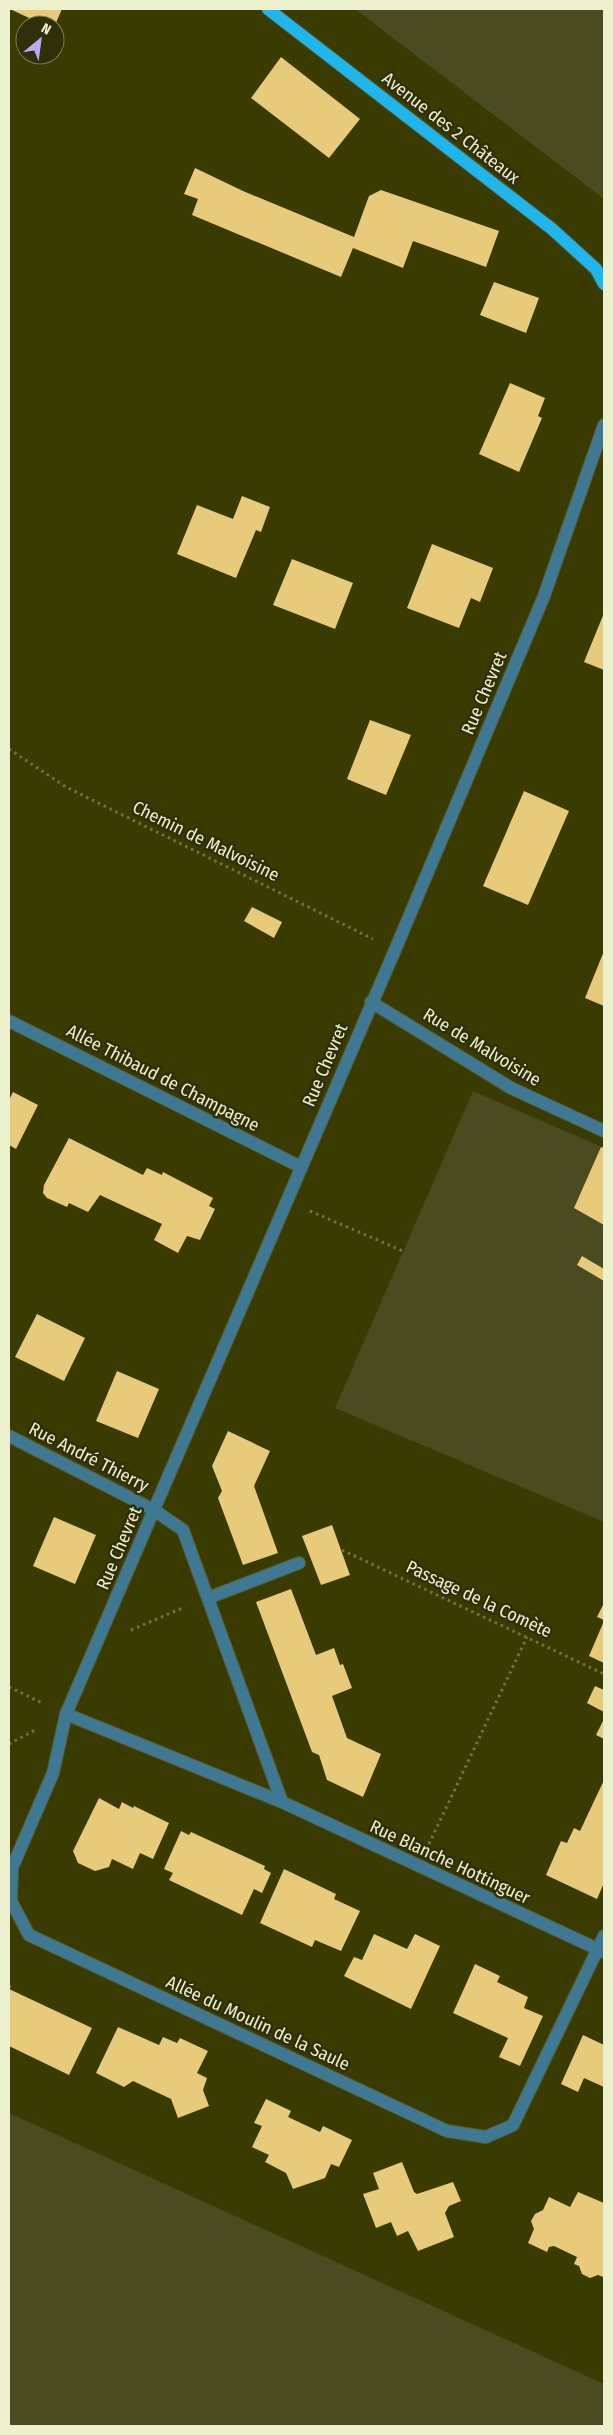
<svg xmlns="http://www.w3.org/2000/svg" width="613" height="2435" font-family="'Fira Sans Condensed',sans-serif">
<rect width="100%" height="100%" fill="#3a3b00"/>
<g fill="#4a4b20">
<path d="M355,9H604V199Z"/>
<path d="M473,1091L604,1148V1522L335,1408Z"/>
<path d="M9,2113L604,2384V2426H9Z"/>
</g>
<g fill="#e7cb7b">
<path d="M10,9H62L55,25H44Z"/>
<path d="M281,57L360,119L329,158L251,98Z"/>
<path d="M195,168L243,191L354,237L369,196L381,190L499,231L486,267L413,241L403,268L353,248L341,277L192,215L198,199L184,194Z"/>
<path d="M494,282L539,298L526,333L480,315Z"/>
<path d="M510,383L545,398L538,416L542,418L519,472L479,454Z"/>
<path d="M242,496L270,507L261,532L256,530L236,578L177,554L197,505L233,519Z"/>
<path d="M432,544L493,568L480,602L471,598L459,628L407,608Z"/>
<path d="M292,559L353,583L335,629L273,605Z"/>
<path d="M604,613V670L584,662Z"/>
<path d="M370,720L411,735L386,795L347,779Z"/>
<path d="M524,791L569,811L528,905L483,886Z"/>
<path d="M252,907L282,922L274,938L244,921Z"/>
<path d="M604,951V1006L585,998Z"/>
<path d="M13,1092L38,1105L16,1149L9,1145V1097L10,1098Z"/>
<path d="M69,1138L143,1175L147,1168L162,1175L163,1172L213,1198L209,1206L215,1209L200,1240L187,1236L178,1253L154,1240L162,1224L100,1195L88,1212L69,1203L67,1207L47,1198L43,1193L44,1185Z"/>
<path d="M601,1147L604,1148V1225L574,1208Z"/>
<path d="M582,1256L604,1269V1281L577,1265Z"/>
<path d="M37,1314L85,1338L64,1381L15,1357Z"/>
<path d="M117,1371L159,1389L138,1438L96,1421Z"/>
<path d="M228,1431L270,1451L254,1486L278,1553L243,1565L218,1498L222,1491L212,1466Z"/>
<path d="M54,1517L96,1535L75,1584L33,1566Z"/>
<path d="M332,1525L350,1575L321,1585L302,1536Z"/>
<path d="M291,1589L316,1655L334,1648L340,1665L343,1664L352,1688L332,1696L347,1738L381,1754L363,1797L327,1780L319,1755L312,1752L256,1602Z"/>
<path d="M604,1603V1620L597,1617Z"/>
<path d="M604,1621V1663L589,1656Z"/>
<path d="M595,1686L604,1690V1712L587,1703Z"/>
<path d="M604,1719V1739L596,1735Z"/>
<path d="M604,1780V1883L597,1899L546,1875L561,1841L567,1843L574,1828L580,1831Z"/>
<path d="M99,1798L119,1809L122,1802L133,1808L134,1806L169,1823L153,1859L140,1853L133,1869L112,1859L109,1867L95,1871L78,1863L73,1851Z"/>
<path d="M181,1831L189,1835L191,1832L265,1866L264,1869L271,1873L262,1893L254,1889L242,1915L169,1880L173,1873L164,1869Z"/>
<path d="M284,1869L336,1894L334,1899L360,1911L341,1951L315,1940L312,1947L260,1923Z"/>
<path d="M374,1934L407,1949L415,1934L440,1946L411,2009L344,1976L354,1957L362,1960Z"/>
<path d="M475,1964L500,1976L497,1982L528,1997L524,2008L543,2016L520,2066L499,2057L508,2038L453,2013Z"/>
<path d="M9,1985L11,1986L9,1989L92,2028L69,2075L9,2046Z"/>
<path d="M118,2027L159,2045L163,2037L177,2043L180,2038L208,2051L197,2073L207,2078L203,2090L209,2106L178,2118L171,2099L133,2081L124,2087L96,2073Z"/>
<path d="M583,2035L604,2045V2087L584,2078L578,2092L561,2084Z"/>
<path d="M266,2099L291,2111L288,2117L320,2132L323,2126L352,2140L339,2167L331,2164L325,2178L293,2189L286,2173L265,2162L269,2155L252,2147L262,2126L254,2123Z"/>
<path d="M402,2162L414,2192L417,2194L453,2182L461,2201L449,2206L445,2213L454,2237L418,2251L408,2231L397,2236L391,2222L376,2228L363,2194L379,2189L373,2173Z"/>
<path d="M578,2192L604,2203L603,2277L598,2275L590,2278L582,2274L579,2266L574,2264L577,2257L554,2246L549,2247L547,2252L528,2243L534,2229L531,2221L535,2214L543,2210L549,2197L570,2207Z"/>
</g>
<g fill="none" stroke-linecap="round" stroke-linejoin="round">
<g stroke="#575821" stroke-width="14">
<g id="minor">
<path d="M604,425L544,596L395,950L66,1714L53,1773L12,1868L11,1901L29,1935L447,2131L486,2137L513,2125L604,1936"/>
<path d="M371,1002L511,1088L604,1131"/>
<path d="M9,1021L301,1167"/>
<path d="M9,1436L154,1510L183,1530L282,1802"/>
<path d="M208,1598L299,1563"/>
<path d="M66,1714L282,1802L604,1952"/>
</g>
</g>
<g stroke="#575821" stroke-width="14">
<path id="major" d="M268,9L552,229L596,269L604,284"/>
</g>
<g stroke="#727440" stroke-width="3" stroke-dasharray="2.5 4" stroke-linecap="butt">
<path d="M9,749L66,787L373,939"/>
<path d="M310,1211L403,1251"/>
<path d="M342,1550L604,1674"/>
<path d="M131,1630L185,1607"/>
<path d="M9,1687L42,1703"/>
<path d="M9,1744L37,1729"/>
<path d="M429,1844L527,1637"/>
</g>
<use href="#minor" stroke="#3e7893" stroke-width="12"/>
<use href="#major" stroke="#1fb5ed" stroke-width="12"/>
</g>
<g text-anchor="middle" stroke-width="5" stroke-linejoin="round" paint-order="stroke">
<g font-size="18" fill="#edf0cc" stroke="#2f300a">
<text transform="translate(451 128) rotate(38)" y="6">Avenue des 2 Châteaux</text>
<text transform="translate(484 693) rotate(-67)" y="6">Rue Chevret</text>
<text transform="translate(206 841) rotate(26)" y="6">Chemin de Malvoisine</text>
<text transform="translate(482 1047) rotate(31)" y="6">Rue de Malvoisine</text>
<text transform="translate(325 1065) rotate(-67)" y="6">Rue Chevret</text>
<text transform="translate(163 1078) rotate(27)" y="6">Allée Thibaud de Champagne</text>
<text transform="translate(89 1457) rotate(27)" y="6">Rue André Thierry</text>
<text transform="translate(119 1548) rotate(-67)" y="6">Rue Chevret</text>
<text transform="translate(479 1599) rotate(25)" y="6">Passage de la Comète</text>
<text transform="translate(450 1862) rotate(25)" y="6">Rue Blanche Hottinguer</text>
<text transform="translate(258 2023) rotate(25)" y="6">Allée du Moulin de la Saule</text>
</g>
</g>
<rect width="613" height="2435" fill="none" stroke="#edf0cc" stroke-width="20"/>
<g transform="translate(40 40) rotate(29)"><circle r="24" fill="#2f300a" stroke="#7b7d58"/>
<path d="M0-4L9 19L0 12L-9 19Z" fill="#b7abf8"/>
<text y="-8" font-size="14" font-weight="bold" text-anchor="middle" fill="#edf0cc">N</text>
</g>
</svg>
